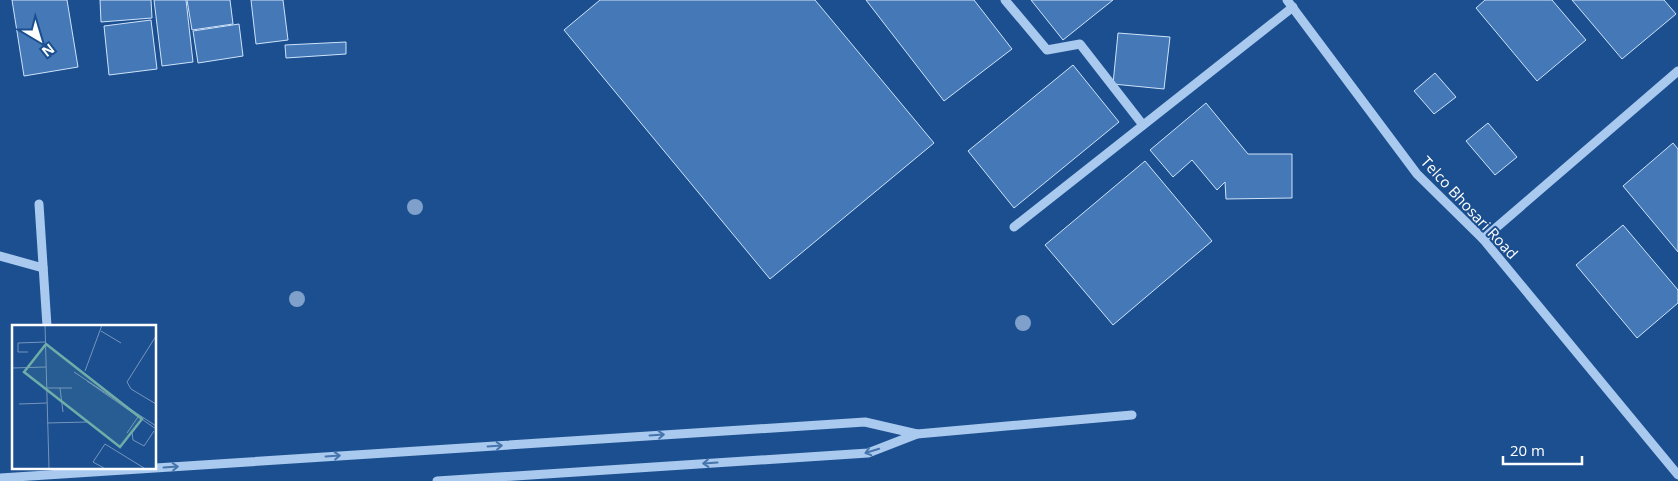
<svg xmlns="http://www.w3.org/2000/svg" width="1678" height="481" font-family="'Open Sans',sans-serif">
<rect width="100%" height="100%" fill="#1b4f8f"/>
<g fill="#4478b7" stroke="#cfe3fa">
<path d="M12,0H67L78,67L24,76Z"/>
<path d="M100,0H151L152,18L101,22Z"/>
<path d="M154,0H186L193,62L162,66Z"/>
<path d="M187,0H230L233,24L192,30Z"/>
<path d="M251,0H283L288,40L256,44Z"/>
<path d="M600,0H815L934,143L770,279L564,30Z"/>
<path d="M866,0H974L1012,49L944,101Z"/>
<path d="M1031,0H1113L1063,40Z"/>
<path d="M1485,0H1552L1586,40L1537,81L1476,8Z"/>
<path d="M1572,0H1664L1676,14L1622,59Z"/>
<path d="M151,20L157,69L109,75L104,26Z"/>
<path d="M239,24L243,56L198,63L193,31Z"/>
<path d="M1118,33L1170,37L1164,89L1113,84Z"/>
<path d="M346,42V54L286,58L285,45Z"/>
<path d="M1073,65L1119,122L1014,208L968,151Z"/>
<path d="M1435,73L1456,97L1434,114L1414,91Z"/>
<path d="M1206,103L1248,154H1292V198L1226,199L1225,182L1217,190L1192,160L1173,177L1150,150Z"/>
<path d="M1488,123L1517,157L1495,175L1466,141Z"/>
<path d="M1673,143L1678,149V252L1623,186Z"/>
<path d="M1145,161L1212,241L1113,325L1045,245Z"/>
<path d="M1623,225L1678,290V303L1637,338L1576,265Z"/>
</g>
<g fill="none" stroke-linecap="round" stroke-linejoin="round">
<g stroke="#a9c9ee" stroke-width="9">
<path d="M1005,0L1047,50L1080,44L1143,125"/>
<path d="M1287,0L1417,174L1483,239L1678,475"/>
<path d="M39,204L47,326"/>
<path d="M1014,227L1293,7"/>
<path d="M1483,239L1678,71"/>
<path d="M0,256L43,268"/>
<path d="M0,478L865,422L917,434"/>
<path d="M437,481L868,453L917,434L1132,415"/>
</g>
</g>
<g fill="#7ea0ca">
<circle cx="415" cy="207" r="8"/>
<circle cx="297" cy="299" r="8"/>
<circle cx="1023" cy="323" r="8"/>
</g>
<defs><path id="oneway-shaft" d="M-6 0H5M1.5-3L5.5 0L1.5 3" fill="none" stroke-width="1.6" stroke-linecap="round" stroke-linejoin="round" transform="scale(1.25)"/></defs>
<g stroke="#4674ac">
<use href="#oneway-shaft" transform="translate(657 435) rotate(-4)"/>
<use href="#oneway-shaft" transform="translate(495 446) rotate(-4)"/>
<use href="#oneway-shaft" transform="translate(872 451) rotate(163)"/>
<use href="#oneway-shaft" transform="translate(333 456) rotate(-4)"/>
<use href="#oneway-shaft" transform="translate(710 463) rotate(176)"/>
<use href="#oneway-shaft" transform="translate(171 467) rotate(-4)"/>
</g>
<g text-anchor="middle" stroke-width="4" stroke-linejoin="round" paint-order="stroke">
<g font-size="15" fill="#fff" stroke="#1b4f8f">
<text transform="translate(1469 208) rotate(47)" y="5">Telco Bhosari Road</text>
</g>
</g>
<g transform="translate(12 325)">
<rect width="144" height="144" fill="#1b4f8f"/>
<path fill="none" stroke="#7695bc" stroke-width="1" d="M33,0L37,143M89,6L109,18M144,11L115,57L119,64L144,79M16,27H6V18L33,17M0,43L34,42M73,46L90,0M62,47L144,101M75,56L144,104M34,63H60M48,63L51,87M7,79L35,78M35,98L75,97M120,107L121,115L132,121L142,106M115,108L126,92M92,143L81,137L93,119L132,143"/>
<path fill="#6fada8" fill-opacity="0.15" stroke="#6fada8" stroke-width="2.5" d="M34,19L130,94L108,122L12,47Z"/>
<rect width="144" height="144" fill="none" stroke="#fff" stroke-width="2.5"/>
</g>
<g transform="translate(40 40) rotate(142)" stroke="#1b4f8f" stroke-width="4" paint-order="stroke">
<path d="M0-4L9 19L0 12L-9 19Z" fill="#ffffff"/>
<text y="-8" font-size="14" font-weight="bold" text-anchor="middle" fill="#ffffff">N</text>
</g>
<path d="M1503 456v8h79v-8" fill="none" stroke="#ffffff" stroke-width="2.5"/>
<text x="1510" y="456" font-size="15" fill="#ffffff" stroke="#1b4f8f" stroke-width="4" paint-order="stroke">20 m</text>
</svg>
